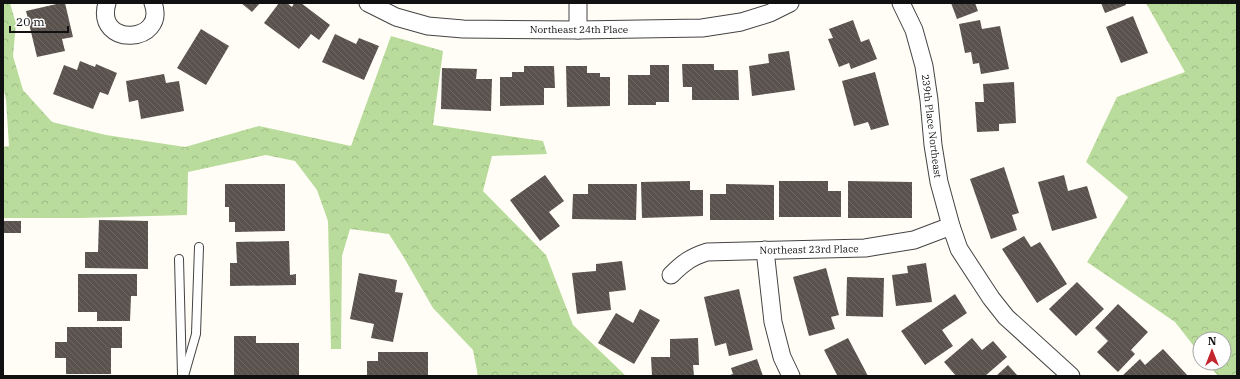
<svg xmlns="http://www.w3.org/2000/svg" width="1240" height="379" font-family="'IBM Plex Serif',serif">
<defs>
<pattern id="forest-crowns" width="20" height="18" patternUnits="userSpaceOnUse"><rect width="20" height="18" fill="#b9dc9c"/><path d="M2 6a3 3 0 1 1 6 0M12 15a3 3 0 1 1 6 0" fill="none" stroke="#9ebc85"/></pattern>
<pattern id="building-back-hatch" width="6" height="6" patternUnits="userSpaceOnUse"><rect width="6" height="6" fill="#5a524d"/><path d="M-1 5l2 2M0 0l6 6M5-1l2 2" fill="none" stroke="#6d6662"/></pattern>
</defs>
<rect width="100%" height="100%" fill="#fffdf5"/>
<g fill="url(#forest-crowns)">
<path d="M3,3H10L16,24L13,56L23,90L52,122L106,135L185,147L259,126L351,146L391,36L443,51L433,125L543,141L547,154L492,156L483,191L546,255L573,325L626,376H478L473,350L433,308L403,256L389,234L350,229L342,256L341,349H331L328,221L317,190L295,161L266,155L188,172L187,215L81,218H3V147L9,146L6,100L3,86Z"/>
<path d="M1146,3H1237V376H1218L1207,363H1224V339H1200V354L1175,322L1087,262L1128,197L1086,162L1117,97L1185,72Z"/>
</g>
<g fill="url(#building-back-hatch)">
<path d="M61,3H65L73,37L62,39L65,51L37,57L26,11Z"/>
<path d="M241,3H260L252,12Z"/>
<path d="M279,3H287L292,7L294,3H301L330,25L319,40L311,34L299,49L264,23Z"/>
<path d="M951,3H975L978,11L957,19Z"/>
<path d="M1101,3H1125L1126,5L1105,13Z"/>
<path d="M1133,16L1148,53L1121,63L1106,27Z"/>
<path d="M853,20L861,42L869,39L877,59L851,69L849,63L839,67L828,39L833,38L829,29Z"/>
<path d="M980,20L982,29L1000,26L1009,69L981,74L979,63L973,64L971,52L965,53L959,24Z"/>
<path d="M201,29L229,46L206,85L177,68Z"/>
<path d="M335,34L356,44L359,38L379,46L364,80L322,62Z"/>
<path d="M789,51L795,90L752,96L749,66L769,63L768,54Z"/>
<path d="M80,61L95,67L96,64L117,73L108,95L100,92L93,109L53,94L64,65L77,70Z"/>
<path d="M682,64H714V70H738L739,100H692V87H683Z"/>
<path d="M650,65H669V102H656V105H628V75H650Z"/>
<path d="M524,66H554L555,88H544V105L500,106V77H512V72H524Z"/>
<path d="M566,66H587V73H600V77H610V106L567,107Z"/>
<path d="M442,68L477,69L476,79H492L491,111L441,109Z"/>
<path d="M875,72L889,125L871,130L868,122L854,126L842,81Z"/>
<path d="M164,74L166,83L179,81L184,111L141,119L138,100L129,102L126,81Z"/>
<path d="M1014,82L1016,123L999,124V131L977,132L975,102H984L983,84Z"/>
<path d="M1004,167L1019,213L1012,215L1017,230L991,239L970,179Z"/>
<path d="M545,175L564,201L549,212L560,226L540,241L510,200Z"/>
<path d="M1064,175L1068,191L1087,186L1097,218L1052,231L1038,182Z"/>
<path d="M690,181V190H703V216L642,218L641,182Z"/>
<path d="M779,181H828V191H841V217H779Z"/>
<path d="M848,181L912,182V218H848Z"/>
<path d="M225,184H285V231L235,232V222H229V207H225Z"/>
<path d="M588,184H637L636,220L572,219L573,194H588Z"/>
<path d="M726,184L774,185V220H710V194H726Z"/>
<path d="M99,220L148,221V269L85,268V252H98Z"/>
<rect x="3" y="221" width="18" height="12"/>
<path d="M1024,236L1031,247L1040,242L1067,284L1037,303L1002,249Z"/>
<path d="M289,241L290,275L296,274V285L230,286V263H237L236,242Z"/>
<path d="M622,261L626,290L609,292L611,310L577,314L572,273L596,271V264Z"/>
<path d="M926,263L932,302L896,306L892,275L908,273L907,266Z"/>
<path d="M826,268L839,315L831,317L835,329L809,336L793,277Z"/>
<path d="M359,273L397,280L395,292L403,293L393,342L371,338L374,324L350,319Z"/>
<path d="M78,274H137V296H131L130,321H97V312H78Z"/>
<path d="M847,277L884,278L883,317L846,316Z"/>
<path d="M1077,282L1104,309L1076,336L1049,309Z"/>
<path d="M739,289L753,350L729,356L726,343L715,346L704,297Z"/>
<path d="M955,294L967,313L942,330L953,346L925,365L901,331Z"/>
<path d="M1118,304L1148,332L1131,350L1135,354L1118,372L1097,352L1108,341L1095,328Z"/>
<path d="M640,309L660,320L634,364L598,343L616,313L633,323Z"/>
<path d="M67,327H122V348H111V374H66V358H55V342H67Z"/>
<path d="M234,336H256V343H299V376H234Z"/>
<path d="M698,338L699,365H693L694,376H652L651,357H670V339Z"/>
<path d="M848,338L868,376H834L837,375L824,350Z"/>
<path d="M972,338L982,350L993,341L1007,357L985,376H956L944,362Z"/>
<path d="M1163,349L1188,376H1122L1140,359L1145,365Z"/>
<path d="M378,352H428V376H367V361H378Z"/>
<path d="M757,359L763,376H727L733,374L731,368Z"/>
<path d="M1008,365L1018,376H996Z"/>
</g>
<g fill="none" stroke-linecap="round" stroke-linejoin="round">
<g stroke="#444" stroke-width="10">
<g id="lane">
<path d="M179,259L182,375"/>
<path d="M184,376L196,334L199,247"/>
</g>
</g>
<g stroke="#444" stroke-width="19">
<g id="street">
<path d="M107,3C94,48 168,44 153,3"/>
<path d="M368,3L396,17L428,26L463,29L578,30L702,28L741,22L770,13L790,3"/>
<path d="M578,3V30"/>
<path d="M901,3L914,30L924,66L929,100L933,145L939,182L951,226L959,249L991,298L1006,317L1071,376"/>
<path d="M765,250L773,322L782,357L791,376"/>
<path d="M671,275C683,263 691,257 707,252L865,248L914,240L951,226"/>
</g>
</g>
<use href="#lane" stroke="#fff" stroke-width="8"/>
<use href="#street" stroke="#fff" stroke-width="17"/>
</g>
<g text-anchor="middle" stroke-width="4" stroke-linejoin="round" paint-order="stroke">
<g font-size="10" fill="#111" stroke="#fff">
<text x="579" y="33">Northeast 24th Place</text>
<text transform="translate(932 126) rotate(83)" y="4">239th Place Northeast</text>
<text transform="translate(809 249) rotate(-1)" y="4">Northeast 23rd Place</text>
</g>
</g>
<rect width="1240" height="379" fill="none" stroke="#111111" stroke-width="8"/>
<g transform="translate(1212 351)"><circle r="19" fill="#ffffff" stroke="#a0a0a0"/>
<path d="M0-3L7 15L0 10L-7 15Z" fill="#c4262e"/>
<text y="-6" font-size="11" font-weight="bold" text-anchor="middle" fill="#111111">N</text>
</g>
<path d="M10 26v6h58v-6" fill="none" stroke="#111111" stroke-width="2"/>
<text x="16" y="26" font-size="12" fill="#111111" stroke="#ffffff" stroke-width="3" paint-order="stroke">20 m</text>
</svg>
